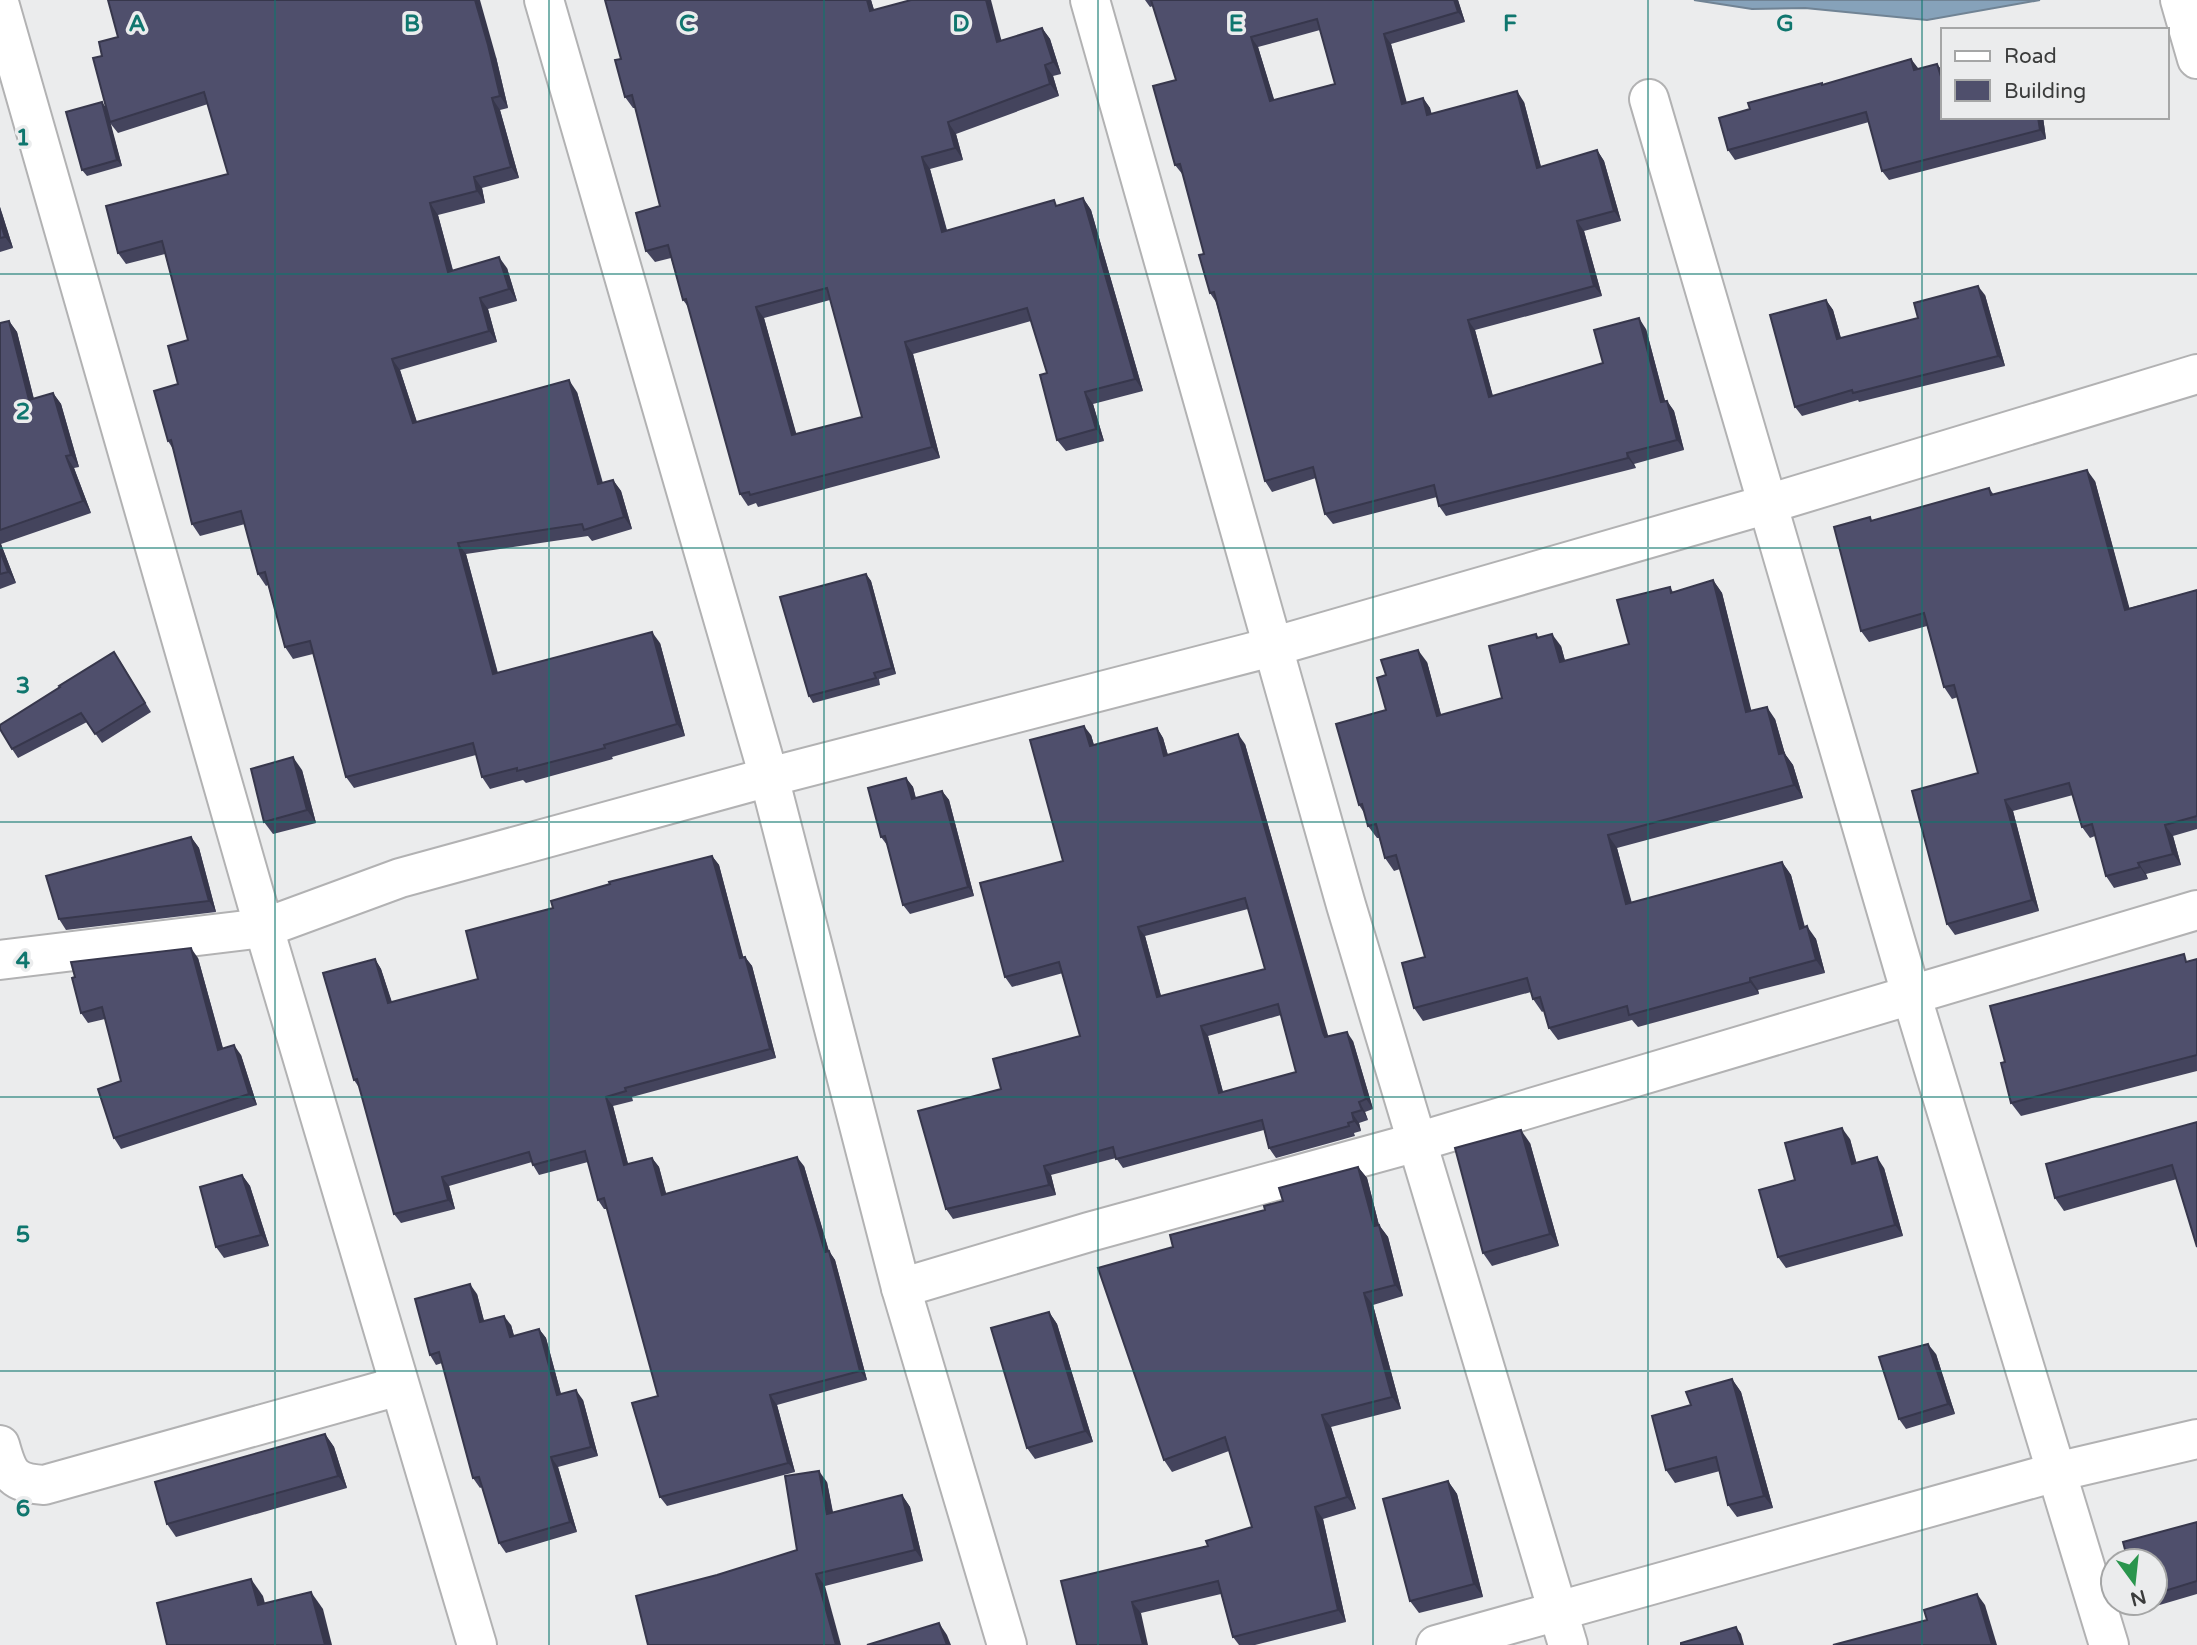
<svg xmlns="http://www.w3.org/2000/svg" width="2197" height="1645" font-family="'Varela Round',sans-serif">
<rect width="100%" height="100%" fill="#ebeced"/>
<path fill="#86a2ba" stroke="#708394" stroke-width="2" d="M1694,0H2040L1927,20L1805,8L1752,9Z"/>
<g fill="none" stroke-linecap="round" stroke-linejoin="round">
<g stroke="#b2b2b3" stroke-width="42">
<g id="minor">
<path d="M544,0L769,777L901,1288L1007,1645"/>
<path d="M1090,0L1346,905L1568,1645"/>
<path d="M2180,0L2197,59"/>
<path d="M0,6L264,928L477,1645"/>
<path d="M1649,99L1911,994L2109,1645"/>
<path d="M0,960L264,928L400,878L769,777L1272,647L1768,504L2197,374"/>
<path d="M901,1288L1089,1232L1417,1142L2197,910"/>
<path d="M0,1445C8,1474 12,1483 44,1485L399,1386"/>
<path d="M1436,1645L2056,1472L2197,1439"/>
</g>
</g>
<use href="#minor" stroke="#fff" stroke-width="38"/>
</g>
<g fill="#44445d" fill-rule="evenodd">
<path d="M605,0H871L874,10L1002,41L1042,28L1050,39L1061,74L1053,76L1059,96L956,134L963,160L930,169L947,230L1058,206L1083,198L1091,210L1143,391L1093,404L1104,441L1066,451L1057,440L1047,373L1031,321L913,354L940,458L758,507L756,503L748,506L740,494L689,308L683,300L671,258L655,262L646,251L660,206L635,108H633L625,97L621,59ZM830,300L862,417L796,434L764,318Z"/>
<path d="M1145,0H1458L1465,22L1391,44L1406,102L1423,98L1430,108L1431,114L1524,102L1541,167L1597,150L1604,161L1621,221L1584,231L1602,296L1475,330L1493,396L1603,363L1646,329L1665,401H1667L1674,411L1684,450L1634,464L1636,468L1446,516L1439,506L1437,497L1333,524L1325,514L1316,478L1272,492L1265,481L1216,302L1210,293L1204,254L1183,175L1175,165L1176,80L1153,6L1150,7ZM1320,30L1335,84L1274,100L1258,47Z"/>
<path d="M118,37L496,57L508,108L500,110L519,178L482,188L485,203L438,215L453,270L507,268L517,301L488,309L497,342L400,370L417,422L577,392L603,483L613,480L621,491L632,529L592,541L588,536L466,554L498,673L660,643L685,736L612,757L613,759L526,783L523,780L490,789L482,777L476,755L354,788L346,777L313,654L293,659L285,647L268,585L266,586L258,574L245,524L200,536L192,524L173,449L168,441L178,384L188,340L165,254L126,264L118,253L228,174L208,104L118,133L110,123L122,166L87,176L82,170L106,108L102,56Z"/>
<path d="M1911,59L1918,69L1937,64L1943,72V117H2043L2046,139L1889,180L1882,171L1869,122L1735,160L1728,150L1823,85Z"/>
<path d="M0,207L13,248L0,252Z"/>
<path d="M1985,295L2005,366L1859,402L1858,400L1802,416L1795,407L1826,300L1833,310L1841,338L1918,318Z"/>
<path d="M9,321L17,332L34,399L53,393L61,404L79,467L74,468L91,513L1,544L16,583L0,589V323Z"/>
<path d="M2095,481L2129,608L2197,590V829L2173,836L2181,865L2146,874L2148,879L2114,888L2106,876L2095,836L2090,838L2082,827L2073,795L2013,811L2039,911L1955,935L1947,924L1978,773L1958,697L1952,699L1944,687L1927,626L1869,642L1861,631L1870,517L1872,521L1989,488L1994,495Z"/>
<path d="M866,574L871,581L896,674L879,679L880,685L813,703L809,696Z"/>
<path d="M1713,580L1722,593L1751,711L1775,719L1785,754L1793,765L1803,798L1617,848L1632,903L1782,862L1791,875L1805,927L1816,939L1825,973L1758,990L1759,994L1638,1027L1632,1020L1558,1040L1549,1028L1544,1011L1542,1012L1533,999L1531,992L1423,1021L1414,1008L1425,957L1400,869L1394,871L1385,858L1379,838H1377L1368,826L1365,814L1359,805L1386,710L1427,662L1441,715L1502,698L1536,634L1539,638L1561,646L1565,661L1629,644L1670,587L1673,592Z"/>
<path d="M120,661L151,712L102,743L87,722L18,758L12,749Z"/>
<path d="M1157,728L1163,738L1168,755L1245,744L1328,1037L1353,1041L1373,1109L1365,1112L1368,1120L1359,1123L1361,1131L1354,1133L1355,1136L1276,1158L1269,1148L1264,1130L1123,1168L1116,1158L1051,1175L1056,1195L953,1219L946,1209L1001,1089L1080,1036L1063,973L1012,987L1005,977L1063,861L1091,735L1094,745ZM1248,909L1265,969L1161,996L1145,936ZM1281,1015L1296,1072L1223,1092L1208,1036Z"/>
<path d="M302,770L316,823L273,834L264,822Z"/>
<path d="M906,778L913,787L916,798L942,791L949,800L974,896L910,914L903,905L887,845L881,837Z"/>
<path d="M191,837L199,848L216,912L66,930L59,919Z"/>
<path d="M712,856L719,865L743,957H745L752,966L776,1058L632,1097L633,1101L613,1106L628,1164L652,1158L659,1167L666,1194L804,1166L829,1251L835,1260L867,1380L777,1405L795,1472L667,1506L660,1497L658,1396L607,1209H604L598,1200L588,1162L539,1175L533,1165L532,1162L449,1186L455,1209L401,1223L394,1214L360,1089L354,1080L375,959L381,969L392,1002L478,979L553,908Z"/>
<path d="M198,958L223,1048L241,1055L257,1105L121,1149L114,1138L121,1081L105,1019L88,1023L81,1013Z"/>
<path d="M2197,959V1071L2021,1116L2011,1103L2005,1062L2189,961Z"/>
<path d="M2197,1122L2177,1179L2064,1211L2055,1198Z"/>
<path d="M1850,1139L1856,1162L1884,1168L1903,1236L1786,1268L1778,1257L1795,1180Z"/>
<path d="M1530,1143L1559,1246L1492,1266L1483,1253Z"/>
<path d="M1358,1167L1367,1178L1379,1225L1388,1237L1403,1296L1373,1305L1401,1409L1331,1427L1356,1509L1323,1519L1346,1622L1255,1645H1239L1233,1637L1221,1594L1141,1613L1061,1581L1208,1546L1252,1527L1229,1451L1172,1472L1164,1460L1173,1247L1265,1210Z"/>
<path d="M242,1175L250,1186L269,1246L224,1258L216,1247Z"/>
<path d="M477,1294L484,1321L511,1325L514,1336L539,1329L546,1338L561,1394L583,1400L598,1456L558,1467L577,1532L506,1553L499,1543L482,1487L480,1488L473,1478L442,1363L436,1365L430,1355Z"/>
<path d="M1049,1312L1057,1324L1093,1442L1035,1459L1027,1448Z"/>
<path d="M1936,1354L1955,1414L1906,1429L1899,1419Z"/>
<path d="M1732,1379L1741,1392L1773,1508L1737,1517L1728,1505L1720,1471L1675,1483L1666,1470L1691,1405Z"/>
<path d="M325,1434L334,1447L347,1488L176,1537L167,1524Z"/>
<path d="M1448,1481L1457,1494L1483,1597L1419,1613L1410,1601Z"/>
<path d="M827,1482L833,1512L902,1495L910,1507L923,1561L825,1586L717,1575L797,1550Z"/>
<path d="M2197,1522V1594L2146,1609L2142,1603H2155V1561Z"/>
</g>
<g fill="#37374c">
<path d="M475,0H480L496,57L508,108L500,96Z"/>
<path d="M867,0H871L878,23L870,11Z"/>
<path d="M986,0H991L1005,54L997,42Z"/>
<path d="M1454,0H1458L1465,22L1458,12Z"/>
<path d="M1042,28L1050,39L1061,74L1053,62Z"/>
<path d="M1384,34L1391,44L1410,114L1402,104Z"/>
<path d="M1251,37L1258,47L1278,112L1270,101Z"/>
<path d="M1911,59L1918,68L1921,79L1914,70Z"/>
<path d="M1937,64L1943,72V83Z"/>
<path d="M1045,65L1053,76L1059,96L1050,84Z"/>
<path d="M1517,91L1524,102L1544,178L1537,168Z"/>
<path d="M492,98L500,110L519,178L511,167Z"/>
<path d="M1423,98L1430,108L1435,125L1427,115Z"/>
<path d="M102,102L107,109L122,166L117,160Z"/>
<path d="M2038,117H2043L2046,139L2040,130Z"/>
<path d="M948,122L956,134L963,160L955,148Z"/>
<path d="M1597,150L1604,161L1621,221L1614,211Z"/>
<path d="M922,157L930,169L950,243L942,232Z"/>
<path d="M474,177L482,188L485,203L477,191Z"/>
<path d="M1083,198L1091,210L1143,391L1135,379Z"/>
<path d="M430,203L438,215L456,283L448,272Z"/>
<path d="M0,207L13,248L5,237L0,222Z"/>
<path d="M1577,221L1584,231L1602,296L1594,286Z"/>
<path d="M499,257L507,268L517,301L509,289Z"/>
<path d="M1978,286L1985,295L2005,366L1998,356Z"/>
<path d="M480,298L488,309L497,342L489,331Z"/>
<path d="M1826,300L1833,310L1844,349L1837,339Z"/>
<path d="M756,307L764,318L800,447L792,435Z"/>
<path d="M1639,318L1646,329L1668,412L1661,402Z"/>
<path d="M1468,320L1475,330L1496,408L1489,397Z"/>
<path d="M9,321L17,332L37,412L29,400Z"/>
<path d="M905,342L913,354L940,458L932,447Z"/>
<path d="M392,359L400,370L421,435L413,423Z"/>
<path d="M569,380L577,392L606,496L598,484Z"/>
<path d="M1085,392L1093,404L1104,441L1096,429Z"/>
<path d="M53,393L61,404L79,467L71,455Z"/>
<path d="M1667,401L1674,411L1684,450L1677,440Z"/>
<path d="M1627,453L1634,464L1636,468L1628,458Z"/>
<path d="M66,456L74,468L91,513L83,501Z"/>
<path d="M2087,470L2095,481L2133,621L2125,610Z"/>
<path d="M613,480L621,491L632,529L624,517Z"/>
<path d="M0,543L1,544L16,583L8,572L0,551Z"/>
<path d="M458,543L466,554L501,686L493,674Z"/>
<path d="M866,574L871,581L896,674L892,668Z"/>
<path d="M1713,580L1722,593L1755,725L1746,712Z"/>
<path d="M652,632L660,643L685,736L677,724Z"/>
<path d="M1552,634L1561,646L1569,675L1560,662Z"/>
<path d="M1418,650L1427,662L1445,729L1437,716Z"/>
<path d="M1767,707L1775,719L1785,754L1793,765L1803,798L1794,785L1779,754Z"/>
<path d="M1084,726L1091,735L1097,756L1090,746Z"/>
<path d="M1157,728L1163,738L1171,766L1164,756Z"/>
<path d="M1238,734L1245,744L1330,1042L1325,1037L1323,1033Z"/>
<path d="M293,757L302,770L316,823L307,810Z"/>
<path d="M906,778L913,787L918,808L912,799Z"/>
<path d="M942,791L949,800L974,896L968,887Z"/>
<path d="M2005,800L2013,811L2039,911L2032,900Z"/>
<path d="M2165,825L2173,836L2181,865L2173,854Z"/>
<path d="M1608,835L1617,848L1635,917L1626,904Z"/>
<path d="M191,837L199,848L216,912L209,901Z"/>
<path d="M712,856L719,865L746,967L740,958Z"/>
<path d="M1782,862L1791,875L1808,941L1800,929Z"/>
<path d="M2138,863L2146,874L2148,879L2140,867Z"/>
<path d="M1807,926L1816,939L1825,973L1816,960Z"/>
<path d="M1138,927L1145,936L1164,1007L1157,997Z"/>
<path d="M191,948L198,958L226,1060L218,1050Z"/>
<path d="M745,957L752,966L776,1058L770,1049Z"/>
<path d="M375,959L381,969L395,1013L388,1003Z"/>
<path d="M1750,978L1758,990L1759,994L1750,982Z"/>
<path d="M1201,1026L1208,1036L1226,1103L1219,1093Z"/>
<path d="M1347,1032L1353,1041L1373,1109L1366,1099Z"/>
<path d="M234,1045L241,1055L257,1105L249,1094Z"/>
<path d="M606,1097L613,1106L631,1175L624,1165Z"/>
<path d="M1359,1102L1365,1112L1368,1120L1362,1110Z"/>
<path d="M1352,1113L1359,1123L1361,1131L1354,1121Z"/>
<path d="M1842,1128L1850,1139L1860,1175L1852,1164Z"/>
<path d="M1521,1130L1530,1143L1559,1246L1550,1234Z"/>
<path d="M797,1157L804,1166L829,1252V1251L835,1260L867,1380L860,1371Z"/>
<path d="M1877,1157L1884,1168L1903,1236L1895,1225Z"/>
<path d="M652,1158L659,1167L669,1204L662,1195Z"/>
<path d="M1044,1166L1051,1175L1056,1195L1049,1185Z"/>
<path d="M1358,1167L1367,1178L1382,1237L1379,1225L1388,1237L1403,1296L1395,1285L1374,1226Z"/>
<path d="M242,1175L250,1186L269,1246L261,1235Z"/>
<path d="M442,1177L449,1186L455,1209L448,1200Z"/>
<path d="M470,1284L477,1294L487,1332L480,1322Z"/>
<path d="M1364,1293L1373,1305L1401,1409L1392,1397Z"/>
<path d="M1049,1312L1057,1324L1093,1442L1085,1431Z"/>
<path d="M504,1316L511,1325L517,1346L510,1337Z"/>
<path d="M539,1329L546,1338L564,1405L557,1395Z"/>
<path d="M1928,1344L1936,1354L1955,1414L1948,1404Z"/>
<path d="M1732,1379L1741,1392L1773,1508L1764,1496Z"/>
<path d="M576,1390L583,1400L598,1456L591,1447Z"/>
<path d="M770,1395L777,1405L795,1472L788,1463Z"/>
<path d="M1322,1415L1331,1427L1356,1509L1347,1497Z"/>
<path d="M325,1434L334,1447L347,1488L338,1476Z"/>
<path d="M551,1457L558,1467L577,1532L570,1522Z"/>
<path d="M819,1471L827,1482L835,1525L827,1514Z"/>
<path d="M1448,1481L1457,1494L1483,1597L1474,1584Z"/>
<path d="M902,1495L910,1507L923,1561L915,1550Z"/>
<path d="M1315,1507L1323,1519L1346,1622L1338,1610Z"/>
<path d="M816,1574L825,1586L841,1645H836Z"/>
<path d="M251,1579L263,1596L270,1622L258,1605Z"/>
<path d="M311,1592L323,1609L332,1645H325Z"/>
<path d="M1977,1594L1985,1605L1997,1645H1992Z"/>
<path d="M1132,1602L1141,1613L1148,1645H1143Z"/>
<path d="M939,1623L947,1635L951,1645H947Z"/>
<path d="M1736,1627L1741,1634L1744,1645H1742Z"/>
</g>
<g fill="#4f4f6c" stroke="#37374c" stroke-width="2" fill-rule="evenodd">
<path d="M108,0H475L488,45L500,96L492,98L511,167L474,177L477,191L430,203L448,272L499,257L509,289L480,298L489,331L392,359L413,423L569,380L598,484L613,480L624,517L584,530L582,524L458,543L493,674L652,632L677,724L604,745L605,748L517,771V768L482,777L473,743L346,777L310,641L285,647L265,572L258,574L241,511L192,524L171,440L168,441L154,391L178,384L168,346L188,340L162,241L118,253L106,206L228,174L204,92L110,122L93,58L102,56L99,42L118,37Z"/>
<path d="M605,0H867L870,11L911,0H986L997,42L1042,28L1053,62L1045,65L1050,84L948,122L955,148L922,157L942,232L1054,200L1056,206L1083,198L1135,379L1085,392L1096,429L1057,440L1040,375L1047,373L1027,308L905,342L932,447L750,495L749,492L740,494L686,299L683,300L668,245L646,251L636,213L660,206L632,95L625,97L615,60L621,59ZM827,288L862,417L792,435L756,307Z"/>
<path d="M1151,0H1454L1458,12L1384,34L1402,104L1423,98L1427,115L1517,91L1537,168L1597,150L1614,211L1577,221L1594,286L1468,320L1489,397L1603,363L1594,330L1639,318L1661,402L1667,401L1677,440L1627,453L1628,458L1439,506L1434,485L1325,514L1313,467L1265,481L1214,292L1210,293L1199,255L1204,254L1180,164L1175,165L1153,86L1176,80ZM1317,19L1335,84L1270,101L1251,37Z"/>
<path d="M1911,59L1914,70L1937,64L1943,83V117H2038L2040,130L1882,171L1866,112L1728,150L1719,118L1750,109L1748,103L1822,83V85Z"/>
<path d="M102,102L117,160L82,170L66,112Z"/>
<path d="M0,222L5,237L0,238Z"/>
<path d="M1978,286L1998,356L1853,393L1852,390L1795,407L1770,315L1826,300L1837,339L1918,318L1914,303Z"/>
<path d="M9,321L29,400L53,393L71,455L66,456L83,501L0,530V323Z"/>
<path d="M2087,470L2125,610L2197,590V816L2165,825L2173,854L2138,863L2140,867L2106,876L2092,824L2082,827L2069,783L2005,800L2032,900L1947,924L1912,791L1978,773L1954,685L1944,687L1924,613L1861,631L1834,527L1870,517L1871,521L1989,488L1991,495Z"/>
<path d="M0,551L8,572L0,574Z"/>
<path d="M866,574L892,668L874,673L876,678L809,696L780,597Z"/>
<path d="M1713,580L1746,712L1767,707L1779,754L1784,753L1794,785L1608,835L1626,904L1782,862L1800,929L1807,926L1816,960L1750,978V982L1629,1015L1627,1006L1549,1028L1540,997L1533,999L1527,978L1414,1008L1402,963L1425,957L1396,855L1385,858L1376,824L1368,826L1362,804L1359,805L1336,724L1386,710L1377,678L1386,675L1381,660L1418,650L1437,716L1502,698L1489,646L1536,634L1537,638L1552,634L1560,662L1629,644L1617,600L1670,587L1671,593Z"/>
<path d="M114,652L145,703L95,734L81,713L12,749L0,729V725L60,687L59,686Z"/>
<path d="M1084,726L1090,746L1157,728L1164,756L1238,734L1323,1033L1325,1037L1347,1032L1366,1099L1359,1102L1362,1110L1352,1113L1354,1121L1348,1123L1349,1126L1269,1148L1262,1120L1116,1159L1113,1147L1044,1166L1049,1185L946,1209L918,1111L1001,1089L993,1059L1080,1036L1059,962L1005,977L980,883L1063,861L1030,740ZM1245,898L1265,969L1157,997L1138,927ZM1278,1004L1296,1072L1219,1093L1201,1026Z"/>
<path d="M293,757L307,810L264,822L251,769Z"/>
<path d="M906,778L912,799L942,791L968,887L903,905L885,836L881,837L868,788Z"/>
<path d="M191,837L209,901L59,919L46,876Z"/>
<path d="M712,856L740,958L745,957L770,1049L625,1088L626,1091L606,1097L624,1165L652,1158L662,1195L797,1157L825,1252L829,1251L860,1371L770,1395L788,1463L660,1497L632,1403L658,1396L604,1198L598,1200L585,1151L533,1165L529,1152L442,1177L448,1200L394,1214L357,1079L354,1080L323,973L375,959L388,1003L478,979L466,931L553,908L551,901L610,884L609,882Z"/>
<path d="M191,948L218,1050L234,1045L249,1094L114,1138L98,1089L121,1081L102,1007L81,1013L72,978L75,977L71,962Z"/>
<path d="M2184,954L2186,962L2197,959V1055L2011,1103L2001,1063L2005,1062L1990,1006Z"/>
<path d="M2197,1122V1247L2172,1165L2055,1198L2046,1164Z"/>
<path d="M1842,1128L1852,1164L1877,1157L1895,1225L1778,1257L1759,1190L1795,1180L1785,1143Z"/>
<path d="M1521,1130L1550,1234L1483,1253L1455,1148Z"/>
<path d="M1358,1167L1374,1226L1379,1225L1395,1285L1364,1293L1392,1397L1322,1415L1347,1497L1315,1507L1338,1610L1233,1637L1218,1581L1132,1602L1143,1645H1077L1061,1581L1208,1546L1206,1541L1252,1527L1225,1437L1164,1460L1098,1268L1173,1247L1170,1235L1265,1210L1264,1206L1283,1201L1279,1188Z"/>
<path d="M242,1175L261,1235L216,1247L200,1187Z"/>
<path d="M470,1284L480,1322L504,1316L510,1337L539,1329L557,1395L576,1390L591,1447L551,1457L570,1522L499,1543L479,1477L473,1478L439,1352L430,1355L415,1299Z"/>
<path d="M1049,1312L1085,1431L1027,1448L991,1328Z"/>
<path d="M1928,1344L1948,1404L1899,1419L1879,1357Z"/>
<path d="M1732,1379L1764,1496L1728,1505L1716,1457L1666,1470L1652,1416L1691,1405L1686,1392Z"/>
<path d="M325,1434L338,1476L167,1524L155,1482Z"/>
<path d="M819,1471L827,1514L902,1495L915,1550L816,1574L836,1645H648L636,1596L717,1575L797,1550L785,1476Z"/>
<path d="M1448,1481L1474,1584L1410,1601L1383,1499Z"/>
<path d="M2197,1522V1581L2155,1594V1561H2128L2123,1542Z"/>
<path d="M251,1579L258,1605L311,1592L325,1645H167L157,1603Z"/>
<path d="M1977,1594L1992,1645H1833L1927,1620L1924,1610Z"/>
<path d="M939,1623L947,1645H867Z"/>
<path d="M1736,1627L1742,1645H1681V1643Z"/>
</g>
<path fill="none" stroke="#0f766e" stroke-width="2" stroke-opacity="0.55" d="M275,0V1645M549,0V1645M824,0V1645M1098,0V1645M1373,0V1645M1648,0V1645M1922,0V1645M0,274H2197M0,548H2197M0,822H2197M0,1097H2197M0,1371H2197"/>
<g font-size="23" text-anchor="middle" font-weight="bold" fill="#0f766e" stroke="#ebeced" stroke-width="7" stroke-linejoin="round" paint-order="stroke">
<text x="137" y="31">A</text>
<text x="412" y="31">B</text>
<text x="687" y="31">C</text>
<text x="961" y="31">D</text>
<text x="1236" y="31">E</text>
<text x="1510" y="31">F</text>
<text x="1785" y="31">G</text>
<text x="23" y="145">1</text>
<text x="23" y="419">2</text>
<text x="23" y="693">3</text>
<text x="23" y="968">4</text>
<text x="23" y="1242">5</text>
<text x="23" y="1516">6</text>
</g>
<rect x="1941" y="28" width="228" height="91" fill="#ebeced" stroke="#a5a6a6" stroke-width="2"/>
<rect x="1955" y="51" width="35" height="10" fill="#ffffff" stroke="#a5a6a6" stroke-width="2"/>
<text x="2004" y="63" font-size="21" fill="#3b3c3c">Road</text>
<rect x="1955" y="80" width="35" height="21" fill="#4f4f6c" stroke="#a5a6a6" stroke-width="2"/>
<text x="2004" y="98" font-size="21" fill="#3b3c3c">Building</text>
<g transform="translate(2134 1582) rotate(165)"><circle r="33" fill="#ebeced" stroke="#a5a6a6" stroke-width="2"/>
<path d="M0-5L12 26L0 18L-12 26Z" fill="#2a954d"/>
<text y="-10" font-size="19" font-weight="bold" text-anchor="middle" fill="#3b3c3c">N</text>
</g>
</svg>
